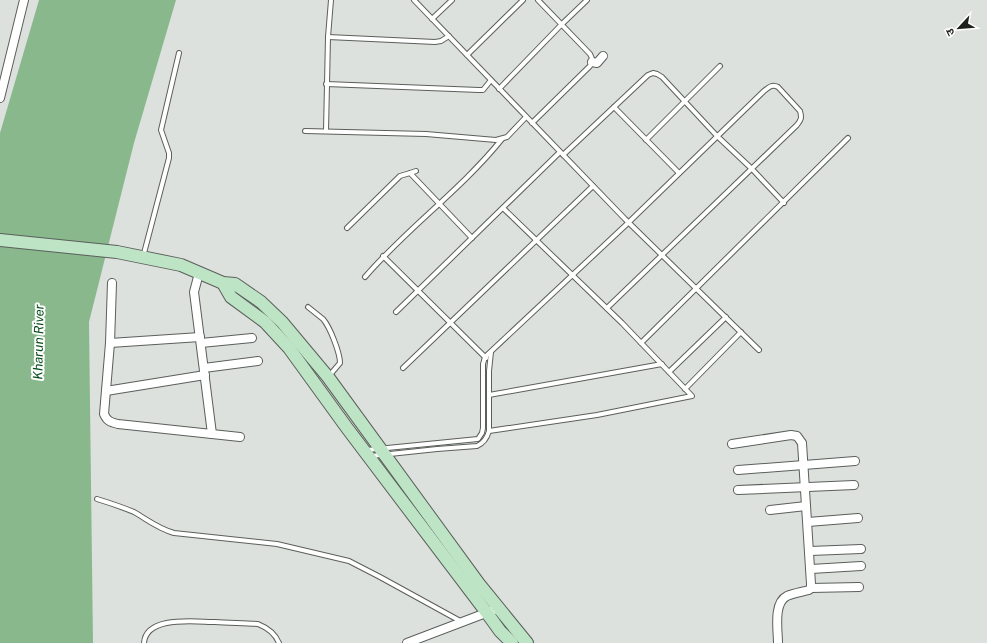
<svg xmlns="http://www.w3.org/2000/svg" width="987" height="643" font-family="'Public Sans','Noto Sans Devanagari',sans-serif">
<rect width="100%" height="100%" fill="#dde1dd"/>
<path fill="#8ab88d" d="M39,0H176L134,143L89,322L93,643H0V133Z"/>
<g fill="none" stroke-linecap="round" stroke-linejoin="round">
<g stroke="#5b5f5b" stroke-width="6">
<g id="lane">
<path d="M414,0L625,219L759,350"/>
<path d="M432,19L452,0"/>
<path d="M328,37L435,42L441,41L449,36"/>
<path d="M467,55L523,0"/>
<path d="M326,84L479,90H483L491,80"/>
<path d="M499,89L562,24L587,0"/>
<path d="M614,107L679,173"/>
<path d="M532,123L590,66C593,62 593,59 590,54L538,0"/>
<path d="M305,131L426,134L496,140L507,137L526,117"/>
<path d="M326,131L328,37L331,0"/>
<path d="M646,140L720,66"/>
<path d="M563,155L648,75L653,73L657,74L662,77L717,136L752,169L784,203"/>
<path d="M410,173L416,171"/>
<path d="M347,228L400,176L410,173L472,238"/>
<path d="M383,256L486,358"/>
<path d="M143,257L169,158V153L161,130L179,53"/>
<path d="M365,277C407,228 461,190 502,139"/>
<path d="M308,307C313,311 318,315 323,319C330,327 340,353 340,363L329,376"/>
<path d="M396,312L560,152"/>
<path d="M641,343L848,138"/>
<path d="M403,368L593,186"/>
<path d="M669,372L726,317"/>
<path d="M685,389L741,332"/>
<path d="M489,395L662,364"/>
<path d="M489,431L597,415L692,396L622,323L503,208"/>
<path d="M367,450L478,439L482,433L483,428V364L485,357L628,223L764,91C769,87 772,84 778,87L800,111C802,118 801,120 797,125L607,308"/>
<path d="M371,456L437,449L477,446C484,443 487,438 489,431V371L491,352"/>
<path d="M97,499C110,503 122,507 134,512C148,520 157,528 174,533L277,544L349,561L380,577L462,622"/>
<path d="M144,643C146,615 196,622 215,622C229,623 244,623 258,624C268,628 275,633 279,643"/>
</g>
</g>
<g stroke="#5b5f5b" stroke-width="10">
<g id="street">
<path d="M592,62L597,63L603,56"/>
<path d="M0,98L24,0"/>
<path d="M199,273L194,292L212,434"/>
<path d="M112,283L110,343L104,414C107,421 110,422 118,424L240,437"/>
<path d="M110,343L200,337"/>
<path d="M201,343L252,338"/>
<path d="M204,368L258,361"/>
<path d="M106,391L205,375"/>
<path d="M732,444L791,435L797,436L802,443L811,584V588L809,590C802,592 794,593 787,596C773,603 778,630 778,643"/>
<path d="M738,470L855,461"/>
<path d="M738,490L854,485"/>
<path d="M770,510L806,506"/>
<path d="M808,522L858,518"/>
<path d="M810,551L861,549"/>
<path d="M811,569L861,566"/>
<path d="M811,588L859,587"/>
<path d="M407,643L499,608"/>
</g>
</g>
<g stroke="#5b5f5b" stroke-width="14">
<g id="secondary">
<path d="M0,240L117,252L181,265L223,283L235,284L261,302L282,322L328,377L479,584L527,643"/>
<path d="M223,283L231,297L265,322L289,348L347,428L487,613L500,631L512,643"/>
</g>
</g>
<use href="#lane" stroke="#fff" stroke-width="4"/>
<use href="#street" stroke="#fff" stroke-width="8"/>
<use href="#secondary" stroke="#bee4c6" stroke-width="12"/>
</g>
<g text-anchor="middle" stroke-width="4" stroke-linejoin="round" paint-order="stroke">
<g font-size="13" font-style="italic" fill="#054d18" stroke="#fff">
<text transform="translate(38 342) rotate(-89)" y="5">Kharun River</text>
</g>
</g>
<g transform="translate(959 28) rotate(244)" stroke="#ffffff" stroke-width="3" paint-order="stroke">
<path d="M0-3L7 15L0 10L-7 15Z" fill="#1e201e"/>
<text y="-6" font-size="11" font-weight="bold" text-anchor="middle" fill="#1e201e">उ</text>
</g>
</svg>
